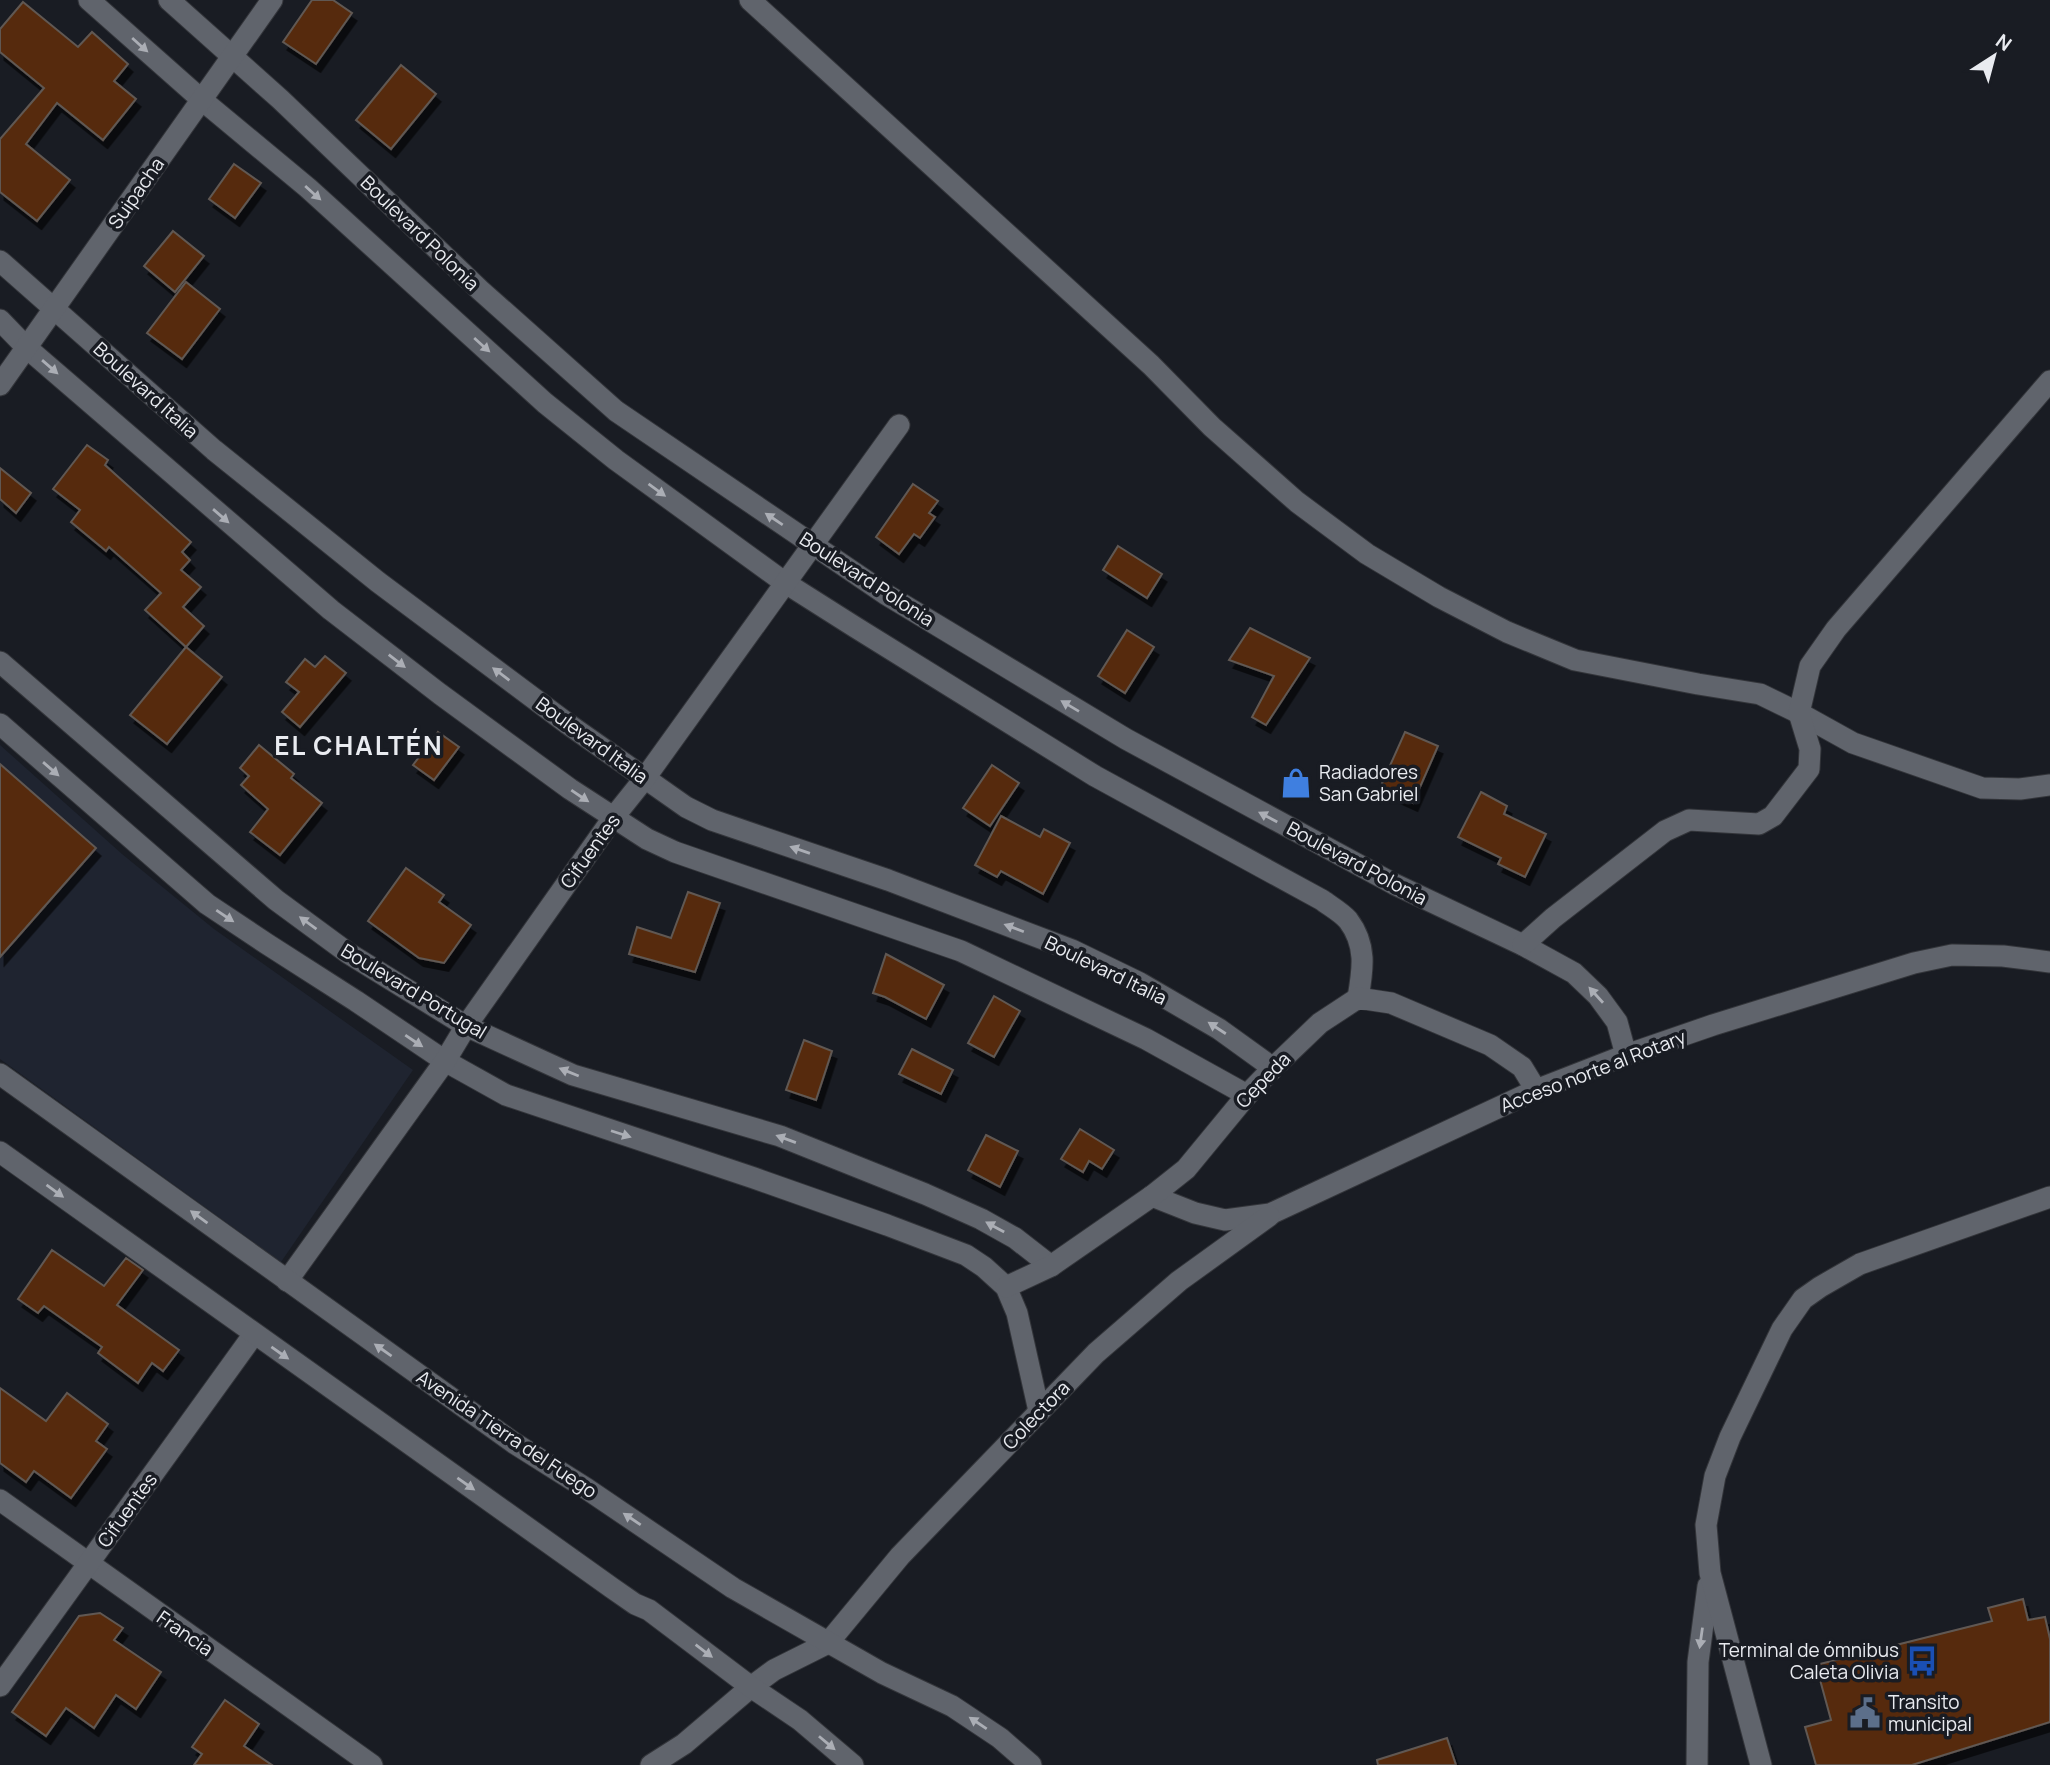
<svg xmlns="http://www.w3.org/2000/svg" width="2050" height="1765" font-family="Manrope,sans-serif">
<defs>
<filter id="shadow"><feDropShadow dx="4.5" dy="8" stdDeviation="0" flood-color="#0009"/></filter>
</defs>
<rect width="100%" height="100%" fill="#191c23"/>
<path fill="#1f2430" d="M0,745L122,854L214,929L413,1070L281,1262L0,1059Z"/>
<g fill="#562c0d" stroke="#615853" stroke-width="2" filter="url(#shadow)">
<path d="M312,0H333L352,13L316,64L283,42Z"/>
<path d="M23,2L78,47L92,32L128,64L114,81L136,99L103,140L57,103L26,144L70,180L37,221L0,192V139L44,88L0,52V29Z"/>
<path d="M401,65L436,94L391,149L356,120Z"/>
<path d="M234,164L261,183L235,218L209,199Z"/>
<path d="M173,231L204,256L175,292L144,266Z"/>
<path d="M186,282L220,309L182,359L147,333Z"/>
<path d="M87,445L108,460L105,465L191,542L182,552L190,560L181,570L201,587L183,607L204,626L186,647L145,610L161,593L109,547L106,551L71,522L80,510L53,489Z"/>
<path d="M0,468L31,493L16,513L0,499Z"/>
<path d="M913,484L938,501L929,513L935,517L920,538L914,534L899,554L876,537Z"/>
<path d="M1118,546L1162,574L1147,598L1103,570Z"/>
<path d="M1250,628L1310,658L1266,725L1252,717L1274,676L1229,660Z"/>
<path d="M1127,630L1154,647L1125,693L1098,676Z"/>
<path d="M186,647L222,677L167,744L130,715Z"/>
<path d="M325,656L346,673L300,727L282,712L299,692L286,682L305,659L315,667Z"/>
<path d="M438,732L459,747L434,780L413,765Z"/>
<path d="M1405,732L1438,746L1413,803L1380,788Z"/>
<path d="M259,745L294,774L291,778L322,803L280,855L250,832L268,809L241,785L249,776L240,768Z"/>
<path d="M0,764L96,848L0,957Z"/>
<path d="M992,765L1019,783L990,826L963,808Z"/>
<path d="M1481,792L1507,806L1504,814L1546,834L1525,877L1498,864L1501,858L1458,837Z"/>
<path d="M1001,816L1040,837L1044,829L1070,843L1043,894L1001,871L997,877L975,865Z"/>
<path d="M406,868L444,895L439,902L471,925L444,963L419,958L368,921Z"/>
<path d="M688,892L720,903L695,972L629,954L637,927L671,938Z"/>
<path d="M886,954L944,985L926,1019L885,997L873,993Z"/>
<path d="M994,996L1020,1011L994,1057L968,1043Z"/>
<path d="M804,1040L832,1051L816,1100L786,1090Z"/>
<path d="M912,1049L953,1070L941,1094L899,1074Z"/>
<path d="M1080,1129L1114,1150L1102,1169L1089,1161L1083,1172L1061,1159Z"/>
<path d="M986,1135L1018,1151L1000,1187L968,1170Z"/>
<path d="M52,1250L104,1286L126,1258L143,1270L117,1305L179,1350L163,1371L152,1363L138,1383L98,1353L102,1347L44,1306L38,1313L18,1299Z"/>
<path d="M0,1388L46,1421L67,1393L108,1424L96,1441L107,1449L71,1498L34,1471L26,1482L0,1463Z"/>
<path d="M2023,1599L2028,1620L2045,1617L2050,1639V1722L1912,1765H1816L1805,1727L1831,1720L1816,1665L1992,1621L1988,1608Z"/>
<path d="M100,1613L123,1628L114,1640L161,1672L136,1709L116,1695L94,1728L66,1708L46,1736L12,1712L79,1616Z"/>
<path d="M225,1700L259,1724L244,1746L272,1765H194L202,1754L192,1747Z"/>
<path d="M1447,1738L1456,1765H1378L1377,1760Z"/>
</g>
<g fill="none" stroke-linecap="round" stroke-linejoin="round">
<g stroke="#33353a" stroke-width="23">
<g id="minor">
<path d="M89,0L202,100L308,188L545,403L616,460L784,582L855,627L1095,776L1322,900C1330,906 1341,912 1348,920C1367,945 1363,969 1358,998"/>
<path d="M169,0L280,99L480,290L616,411L887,595L1126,739L1394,884L1523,945L1574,973L1598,996L1617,1022L1626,1055"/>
<path d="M750,0L1151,365L1212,427L1297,502L1367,554L1439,597L1507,632L1575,660L1698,684L1760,694L1799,713L1853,743L1982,788L2020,789L2050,785"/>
<path d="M0,261L214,450L378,582L568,724L686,807L712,820L888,880L1072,950L1140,983L1219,1029L1273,1068"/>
<path d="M0,320L27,348L331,610L440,694L570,789L647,839L675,852L961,951L1146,1039L1247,1095"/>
<path d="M0,385L272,0"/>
<path d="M0,662L276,900L348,953L466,1026L573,1075L780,1136L925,1194L981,1219L1015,1238L1051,1266"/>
<path d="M0,724L207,904L267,944L356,1001L445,1061L506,1095L754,1178L887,1225L966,1255L984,1267L1006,1287L1017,1313L1039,1411"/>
<path d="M1523,945L1553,918L1665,831L1689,820L1759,824L1773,816L1809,769L1810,749L1799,713L1810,666L1836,629L2050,381"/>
<path d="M1152,1196L1195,1213L1225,1220L1270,1214L1536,1090L1626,1055L1713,1025L1914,963L1952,955L2003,956L2050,962"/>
<path d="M287,1281L445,1061L466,1026L613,818L645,778L899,425"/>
<path d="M1006,1287L1051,1266L1152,1196L1186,1169L1247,1095L1273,1068L1320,1023L1358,998L1391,1003L1490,1045L1522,1067L1536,1090"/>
<path d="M0,1500L372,1765"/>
<path d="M0,1686L254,1334"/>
<path d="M651,1765L684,1744L751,1687L774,1670L828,1643L900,1556L1096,1353L1179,1281L1269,1216"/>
<path d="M1697,1765L1698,1662L1708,1586"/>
<path d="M1761,1765L1710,1573L1706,1525L1715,1476L1730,1437L1782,1329L1803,1299L1820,1287L1860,1264L2050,1197"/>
</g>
</g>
<g stroke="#33353a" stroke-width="23">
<g id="tertiary">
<path d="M0,1074L514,1443L587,1489L733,1588L882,1673L952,1706L1000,1738L1031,1765"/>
<path d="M0,1152L612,1588L635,1604L649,1610L751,1687L800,1720L853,1765"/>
</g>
</g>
<use href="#minor" stroke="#60646c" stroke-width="21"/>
<use href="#tertiary" stroke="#60646c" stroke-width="21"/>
</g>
<defs><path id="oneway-solid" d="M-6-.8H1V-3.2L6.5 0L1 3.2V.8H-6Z" transform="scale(1.75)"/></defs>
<g fill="#abaeb5">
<use href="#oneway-solid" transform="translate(140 45) rotate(42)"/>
<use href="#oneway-solid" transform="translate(313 193) rotate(42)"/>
<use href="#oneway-solid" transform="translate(482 345) rotate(42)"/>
<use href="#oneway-solid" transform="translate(50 367) rotate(41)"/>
<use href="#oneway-solid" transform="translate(657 490) rotate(36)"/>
<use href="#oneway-solid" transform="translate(221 516) rotate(41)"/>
<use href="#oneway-solid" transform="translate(774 519) rotate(-146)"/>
<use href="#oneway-solid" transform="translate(397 661) rotate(38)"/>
<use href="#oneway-solid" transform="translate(501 674) rotate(-143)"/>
<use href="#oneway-solid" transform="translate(1070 706) rotate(-149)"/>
<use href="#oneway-solid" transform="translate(51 769) rotate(41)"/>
<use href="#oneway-solid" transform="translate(580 796) rotate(34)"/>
<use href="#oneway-solid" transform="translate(1268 817) rotate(-152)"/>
<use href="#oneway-solid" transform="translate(800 850) rotate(-161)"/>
<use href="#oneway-solid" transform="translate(225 916) rotate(34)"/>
<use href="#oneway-solid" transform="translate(308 923) rotate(-144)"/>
<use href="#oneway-solid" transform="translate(1014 928) rotate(-159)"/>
<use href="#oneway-solid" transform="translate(1596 995) rotate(-132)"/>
<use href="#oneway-solid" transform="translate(1217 1028) rotate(-147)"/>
<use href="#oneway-solid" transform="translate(414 1041) rotate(34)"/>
<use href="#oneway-solid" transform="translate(569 1072) rotate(-158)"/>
<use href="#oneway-solid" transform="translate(621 1134) rotate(18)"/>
<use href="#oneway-solid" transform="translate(786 1139) rotate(-160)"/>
<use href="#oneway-solid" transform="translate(55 1191) rotate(36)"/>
<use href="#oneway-solid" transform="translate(199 1217) rotate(-144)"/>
<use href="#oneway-solid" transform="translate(995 1227) rotate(-151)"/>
<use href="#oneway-solid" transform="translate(383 1350) rotate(-145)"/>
<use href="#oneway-solid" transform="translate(280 1353) rotate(35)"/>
<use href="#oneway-solid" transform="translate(466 1484) rotate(35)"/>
<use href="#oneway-solid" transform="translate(632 1519) rotate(-146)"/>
<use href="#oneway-solid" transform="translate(1701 1638) rotate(98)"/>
<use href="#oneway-solid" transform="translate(704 1651) rotate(37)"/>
<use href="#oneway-solid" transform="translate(978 1723) rotate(-146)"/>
<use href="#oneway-solid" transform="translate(827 1743) rotate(40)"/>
</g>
<defs>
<g id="shop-bare" transform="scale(2.415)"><path d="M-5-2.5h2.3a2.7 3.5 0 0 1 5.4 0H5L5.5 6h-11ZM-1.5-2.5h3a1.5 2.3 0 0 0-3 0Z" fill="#3f7fe0" stroke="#191c23" stroke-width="2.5" paint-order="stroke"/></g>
<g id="bus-bare" transform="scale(2.415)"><path d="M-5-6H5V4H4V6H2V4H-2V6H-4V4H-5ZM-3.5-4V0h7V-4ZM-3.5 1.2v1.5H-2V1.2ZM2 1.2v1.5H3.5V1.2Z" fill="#1a4fb4" stroke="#191c23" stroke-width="2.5" paint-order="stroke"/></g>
<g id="civic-bare" transform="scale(2.415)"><path d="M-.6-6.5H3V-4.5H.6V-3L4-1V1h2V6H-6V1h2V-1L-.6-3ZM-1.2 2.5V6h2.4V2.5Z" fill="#5c6f8a" stroke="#191c23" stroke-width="2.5" paint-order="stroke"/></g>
</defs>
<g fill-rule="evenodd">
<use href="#shop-bare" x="1296" y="783"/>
<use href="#bus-bare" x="1922" y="1661"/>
<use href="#civic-bare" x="1865" y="1713"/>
</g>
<g text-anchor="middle" stroke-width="7" stroke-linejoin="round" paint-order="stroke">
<g font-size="19" fill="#e9ebf0" stroke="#191c23">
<text transform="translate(136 193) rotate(-55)" y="7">Suipacha</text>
<text transform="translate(420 233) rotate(44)" y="7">Boulevard Polonia</text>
<text transform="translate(146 390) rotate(42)" y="7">Boulevard Italia</text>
<text transform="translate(867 579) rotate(33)" y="7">Boulevard Polonia</text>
<text transform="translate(592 740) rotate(36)" y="7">Boulevard Italia</text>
<text transform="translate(590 851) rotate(-54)" y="7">Cifuentes</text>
<text transform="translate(1357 863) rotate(28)" y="7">Boulevard Polonia</text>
<text transform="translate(1106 970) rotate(26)" y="7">Boulevard Italia</text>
<text transform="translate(414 991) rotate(31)" y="7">Boulevard Portugal</text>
<text transform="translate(1593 1071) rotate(-21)" y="7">Acceso norte al Rotary</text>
<text transform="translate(1263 1080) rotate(-46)" y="7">Cepeda</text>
<text transform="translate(1036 1415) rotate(-46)" y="7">Colectora</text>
<text transform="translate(507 1434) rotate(34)" y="7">Avenida Tierra del Fuego</text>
<text transform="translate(127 1510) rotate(-54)" y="7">Cifuentes</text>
<text transform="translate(185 1633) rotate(35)" y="7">Francia</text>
</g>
<g font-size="19" fill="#e9ebf0" stroke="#191c23" text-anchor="start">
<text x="1319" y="779">Radiadores<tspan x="1319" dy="22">San Gabriel</tspan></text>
<text x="1899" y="1657" text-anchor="end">Terminal de ómnibus<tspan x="1899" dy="22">Caleta Olivia</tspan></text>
<text x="1888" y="1709">Transito<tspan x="1888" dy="22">municipal</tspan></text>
</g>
<g font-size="26" font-weight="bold" letter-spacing="2" fill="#e9ebf0" stroke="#191c23">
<text x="359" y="755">EL CHALTÉN</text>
</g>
</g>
<g transform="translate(1994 56) rotate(36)" stroke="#191c23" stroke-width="5" paint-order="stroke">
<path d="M0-5L12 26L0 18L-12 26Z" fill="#e9ebf0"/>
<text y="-10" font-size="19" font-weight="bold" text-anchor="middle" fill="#e9ebf0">N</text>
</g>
</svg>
